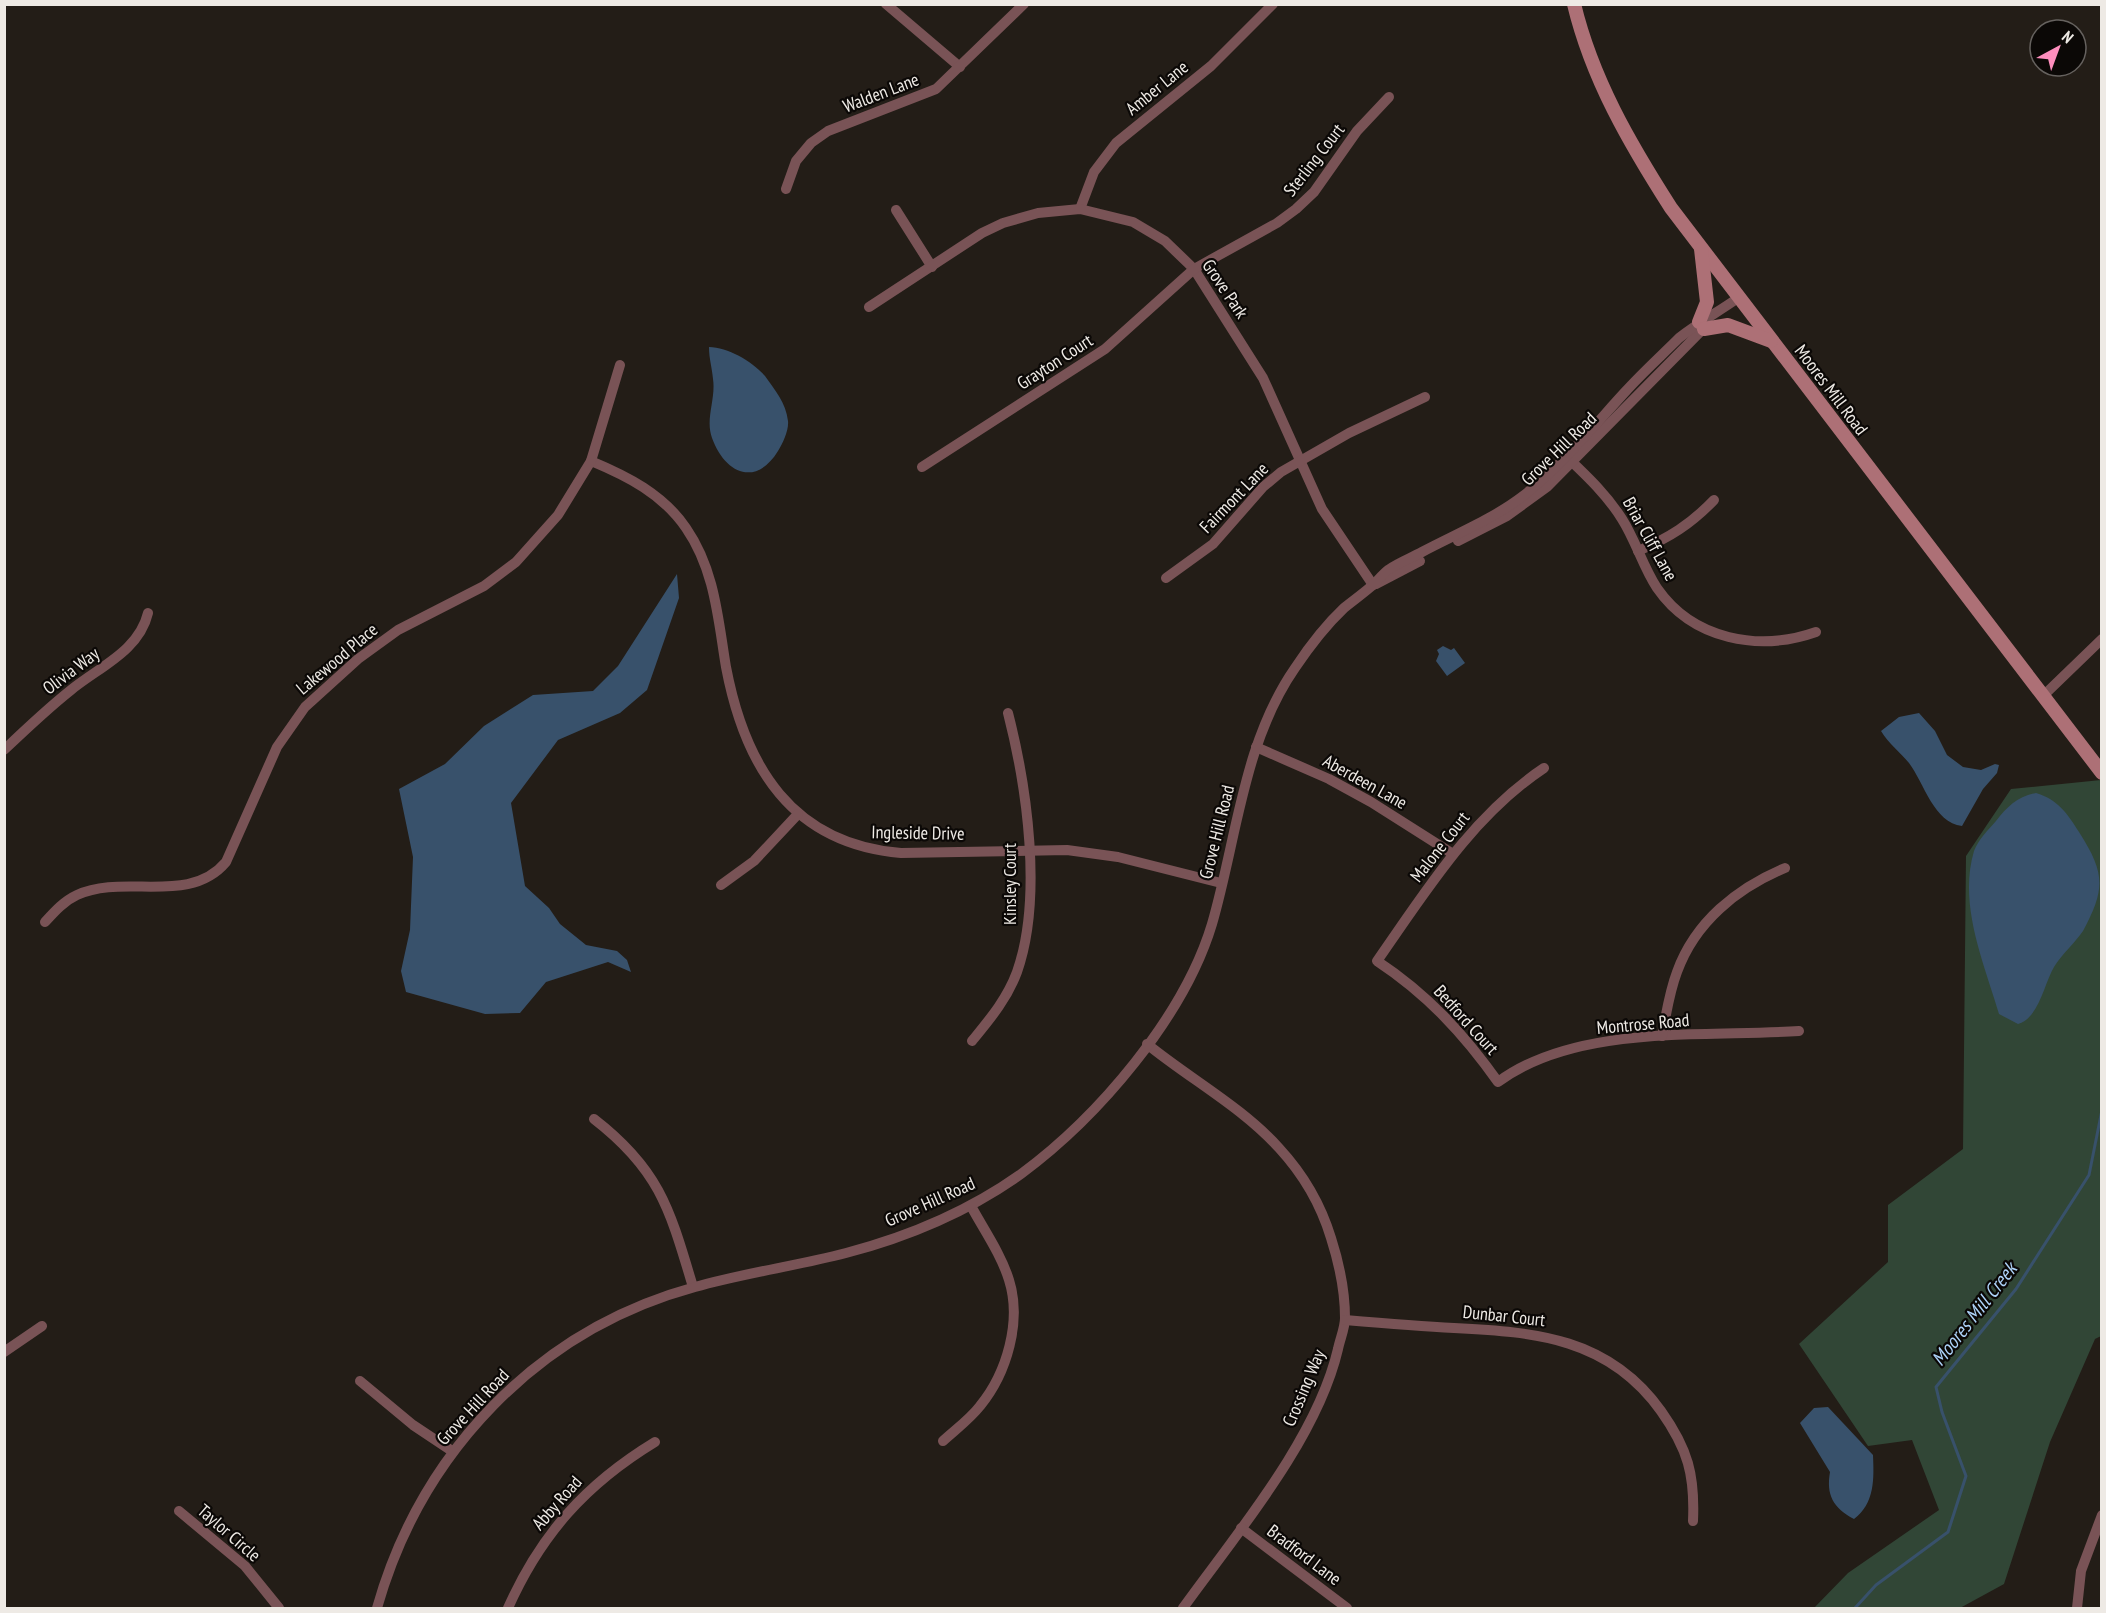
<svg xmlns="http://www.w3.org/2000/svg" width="2106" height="1613" font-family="'PT Sans Narrow',sans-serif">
<rect width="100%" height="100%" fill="#231d17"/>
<path fill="#314636" d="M2101,780V1336L2095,1339L2050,1442L2004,1584L1960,1608H1814L1848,1573L1939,1510L1912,1440L1868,1446L1799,1344L1888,1262V1205L1963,1149L1966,856L2011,789Z"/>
<g fill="#38516b">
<path d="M709,347C728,347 753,362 765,376C775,390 786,403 788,421C789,430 783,443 778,451C756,487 725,474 712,438C705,419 716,399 713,379C712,367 709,359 709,347Z"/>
<path d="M677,574L679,598L647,690L620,713L558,740L511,803L525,886L549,908L560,924L586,945L617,951L627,960L631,972L608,962L546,982L520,1013L485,1014L406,992L401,971L410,930L413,857L399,789L445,764L484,726L533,695L593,691L618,666Z"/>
<path d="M1443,646L1451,650L1454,648L1465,663L1447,676L1436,661L1439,654L1437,650Z"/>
<path d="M1919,713L1935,731L1947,755L1963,767L1981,770L1995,764L1999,765L1997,773L1983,789L1962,826C1934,823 1924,783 1909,763C1900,752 1889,744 1881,731L1899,717Z"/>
<path d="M2036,793C2057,799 2068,814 2079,832C2105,873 2106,888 2083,931C2074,944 2062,954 2054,967C2044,984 2039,1018 2018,1024L1999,1014C1984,963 1958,905 1974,851C1978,840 1988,830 1996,821C2007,807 2018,796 2036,793Z"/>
<path d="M1828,1407L1873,1455C1874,1479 1875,1503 1854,1519C1833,1508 1826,1495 1830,1472L1800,1423L1814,1408Z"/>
</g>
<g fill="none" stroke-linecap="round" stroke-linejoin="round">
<path stroke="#38516b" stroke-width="3" d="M1855,1608L1876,1585L1948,1532L1966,1476L1942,1412L1936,1387L2016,1289L2089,1175L2102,1110"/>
<g stroke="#795356" stroke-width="10">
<path d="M886,4L960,67"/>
<path d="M786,189L796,161L811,143L828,131L936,89L1024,4"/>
<path d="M1080,209L1094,172L1116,143L1211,66L1273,4"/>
<path d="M896,210L932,267"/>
<path d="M869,307L982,233L1003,223L1038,213L1080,209L1133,222L1165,241L1194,269L1263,378L1322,509L1373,585"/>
<path d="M1568,458C1588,477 1607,495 1622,519C1636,541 1643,567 1657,588C1693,640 1759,652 1816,632"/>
<path d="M591,461C627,476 663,494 686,528C715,570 718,619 726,667C745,767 792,844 901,853L1067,850L1118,857L1221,883"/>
<path d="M922,467L1105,349L1194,269L1277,223L1296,209L1314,192L1357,131L1389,97"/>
<path d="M1458,541L1507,516L1547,487L1707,325"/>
<path d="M1638,551C1669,538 1691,524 1714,500"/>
<path d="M1166,578L1213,544L1263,487L1281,472L1349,433L1425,397"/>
<path d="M1376,584L1420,561"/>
<path d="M2043,696L2102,639"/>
<path d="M1256,747L1329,779L1371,802L1453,854"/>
<path d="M4,750C26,729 47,709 71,690C99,667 139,651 148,613"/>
<path d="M1544,768C1472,816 1426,891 1377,961C1427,994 1464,1034 1498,1082C1576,1024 1705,1037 1799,1031"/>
<path d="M721,885L754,861L798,814"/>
<path d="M45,922C55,911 64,901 77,895C124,873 189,906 226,862L277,747L305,707L358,659L398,630L484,586L516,562L558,515L591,461L620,365"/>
<path d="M1662,1036C1666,1015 1669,993 1677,972C1695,922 1737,888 1785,868"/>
<path d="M972,1041C990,1019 1007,999 1017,972C1043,898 1027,787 1008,713"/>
<path d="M1147,1044C1190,1079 1242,1107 1279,1148C1303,1174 1321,1205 1331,1238C1339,1263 1345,1291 1345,1318C1345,1328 1340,1339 1338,1349C1317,1439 1237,1533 1183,1608"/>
<path d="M594,1119C660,1170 670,1210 693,1287"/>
<path d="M1345,1320C1381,1323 1417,1326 1454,1328C1536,1332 1609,1338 1661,1411C1688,1449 1695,1475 1693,1521"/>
<path d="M4,1352L42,1326"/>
<path d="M360,1381L413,1425L452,1451"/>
<path d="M943,1441C955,1430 970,1419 980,1406C1007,1373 1022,1321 1009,1280C1001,1254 984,1230 971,1206"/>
<path d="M179,1511L245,1566L279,1608"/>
<path d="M1241,1528L1347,1608"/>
<path d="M377,1608C421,1453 537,1330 695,1287C744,1273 796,1266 846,1253C907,1237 969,1211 1021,1174C1098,1117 1184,1017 1212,924C1237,838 1243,743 1295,668C1309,647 1326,625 1344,608C1354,600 1365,592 1374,584C1376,582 1386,571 1388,570C1398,563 1411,558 1422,552C1456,534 1493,519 1523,496C1561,466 1592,428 1625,392C1642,373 1661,356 1679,338C1698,323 1718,312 1738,298"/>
<path d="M508,1608C541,1534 586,1484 655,1442"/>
<path d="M2077,1608L2081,1571L2102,1515"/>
</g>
<g stroke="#ad7076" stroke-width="14">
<path d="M1574,4C1592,79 1630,144 1671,208L2102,773"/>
<path d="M1699,322L1707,302L1701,249"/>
<path d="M1704,329L1728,325L1771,341"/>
</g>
</g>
<g text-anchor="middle" stroke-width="4.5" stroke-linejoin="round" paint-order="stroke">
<g font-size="18" fill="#eeeae5" stroke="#0b0806">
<text transform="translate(1157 88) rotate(-39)" y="6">Amber Lane</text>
<text transform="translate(881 93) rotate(-21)" y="6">Walden Lane</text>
<text transform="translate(1314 160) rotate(-52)" y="6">Sterling Court</text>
<text transform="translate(1225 289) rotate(56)" y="6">Grove Park</text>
<text transform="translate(1055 362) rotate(-33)" y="6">Grayton Court</text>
<text transform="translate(1831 390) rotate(53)" y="6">Moores Mill Road</text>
<text transform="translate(1559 449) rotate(-44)" y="6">Grove Hill Road</text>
<text transform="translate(1234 498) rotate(-46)" y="6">Fairmont Lane</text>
<text transform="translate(1650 539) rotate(61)" y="6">Briar Cliff Lane</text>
<text transform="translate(337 659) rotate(-40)" y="6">Lakewood Place</text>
<text transform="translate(71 671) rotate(-37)" y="6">Olivia Way</text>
<text transform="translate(1365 782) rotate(29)" y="6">Aberdeen Lane</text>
<text transform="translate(1217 832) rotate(-76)" y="6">Grove Hill Road</text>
<text transform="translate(918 833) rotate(1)" y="6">Ingleside Drive</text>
<text transform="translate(1440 847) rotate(-52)" y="6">Malone Court</text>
<text transform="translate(1010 884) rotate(-90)" y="6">Kinsley Court</text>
<text transform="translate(1466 1020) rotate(48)" y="6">Bedford Court</text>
<text transform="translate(1643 1024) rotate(-5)" y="6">Montrose Road</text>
<text transform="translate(930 1202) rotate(-24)" y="6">Grove Hill Road</text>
<text transform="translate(1504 1316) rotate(6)" y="6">Dunbar Court</text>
<text transform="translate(1304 1388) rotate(-67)" y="6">Crossing Way</text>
<text transform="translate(473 1407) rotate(-47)" y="6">Grove Hill Road</text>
<text transform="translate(557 1503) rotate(-49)" y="6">Abby Road</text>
<text transform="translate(229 1533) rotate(41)" y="6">Taylor Circle</text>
<text transform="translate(1304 1555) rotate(37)" y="6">Bradford Lane</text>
</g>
<g font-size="20" font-style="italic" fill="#add2f8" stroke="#0b0806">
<text transform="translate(1974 1314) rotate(-52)" y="7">Moores Mill Creek</text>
</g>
</g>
<rect width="2106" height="1613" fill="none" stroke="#eeeae5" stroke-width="12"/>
<g transform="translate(2058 48) rotate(41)"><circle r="28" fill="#0b0806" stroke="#66625f" stroke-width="1.5"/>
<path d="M0-4.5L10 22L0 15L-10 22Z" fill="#fe8ebd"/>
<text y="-9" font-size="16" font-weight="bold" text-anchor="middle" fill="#eeeae5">N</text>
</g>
</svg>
